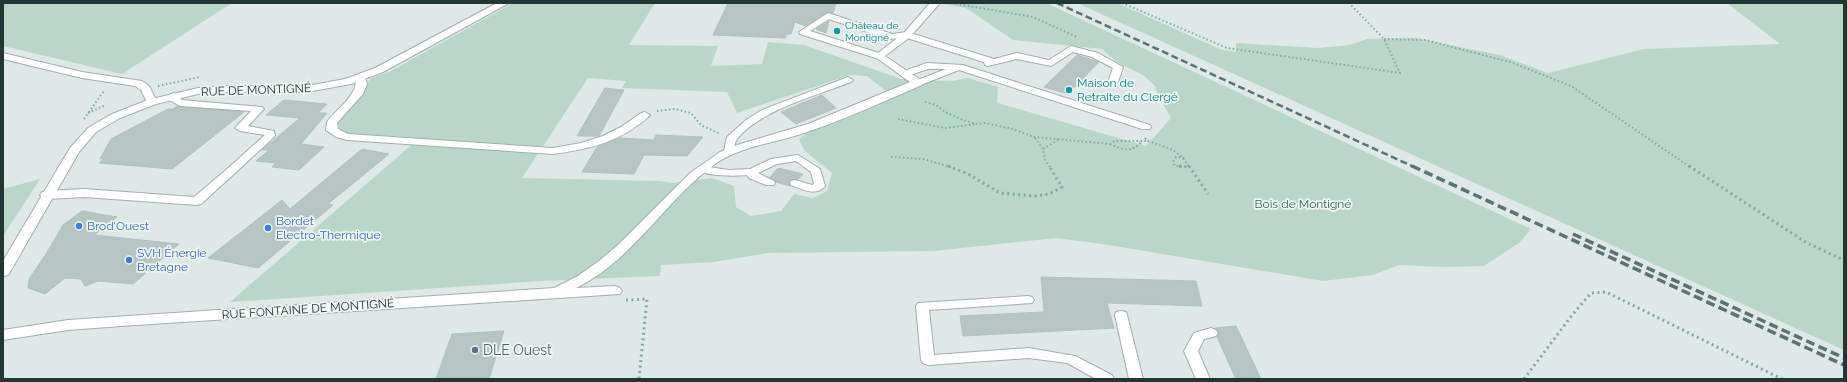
<svg xmlns="http://www.w3.org/2000/svg" width="1847" height="382" font-family="Raleway,sans-serif">
<rect width="100%" height="100%" fill="#dee8e6"/>
<g fill="#b9d7c8" fill-rule="evenodd">
<path d="M3,3H232L122,74L3,46Z"/>
<path d="M513,3H655L629,45L718,46L711,66L762,64L768,42L804,45L901,79L952,81L967,78L998,87L997,102L1001,104L1146,146L1171,118L1157,93L1155,86L1143,75L1118,63L1102,49L1013,40L966,8L942,4L1046,3L1531,229L1519,243L1484,266L1445,267L1399,265L1373,275L1323,281L1109,245L1056,238L934,251L768,253L714,262L661,265L660,276L542,281L230,302L416,141L349,134L340,130L336,122L371,78L389,72ZM850,75L867,76L886,91L814,128L799,139L805,151L832,173L827,191L813,198L794,194L781,211L751,216L736,207L734,186L712,178L674,183L660,181L522,178L588,78L626,81L622,88L727,92L737,113Z"/>
<path d="M1077,3H1117L1222,50L1236,52V43L1318,48L1350,45L1367,39L1415,38L1500,55L1548,73L1644,49L1780,44L1727,3H1844V350Z"/>
<path d="M40,179L3,236V189Z"/>
</g>
<g fill="#b7c5c2" stroke="#b1c1be">
<path d="M728,3H836L833,13L827,12L806,26L795,22L791,34H787L785,38L713,35Z"/>
<path d="M829,21L826,33L816,29Z"/>
<path d="M1077,55L1099,62L1068,94L1044,87Z"/>
<path d="M605,88L624,90L599,136H577Z"/>
<path d="M822,95L836,108L796,124L781,112Z"/>
<path d="M284,100L327,104L318,113H327L301,144L324,147L299,170L272,167L276,163L256,161L269,150H262L300,118L266,115Z"/>
<path d="M177,106L244,112L172,169L99,163L104,159H100L111,139L168,109H173Z"/>
<path d="M656,135L703,137L687,156L644,155L634,174L582,172L597,147L620,138L654,140Z"/>
<path d="M362,149L389,154L328,204L333,205L258,268L208,258L282,200L290,209Z"/>
<path d="M778,168L803,174L798,179L790,180V186L776,182L770,177Z"/>
<path d="M82,211L117,217L94,235L179,244L133,284L98,281L85,286L81,279L65,278L45,294L28,288L29,279L46,254L63,225Z"/>
<path d="M1041,277L1196,281L1202,306L1107,303L1114,328L963,336L960,316L1044,312Z"/>
<path d="M1236,326L1261,379H1236L1217,337L1219,332L1215,328Z"/>
<path d="M504,331L489,379H436L452,334Z"/>
</g>
<g fill="none" stroke-linecap="round" stroke-linejoin="round">
<g stroke="#a2afad" stroke-width="2">
<g id="service">
<path d="M828,13L892,34L907,32L994,59L1017,53L1049,60L1071,46L1098,53L1123,67L1118,82L1113,85L1108,82L1113,68L1092,57L1073,52L1051,66L1017,59L988,66L985,65L984,62L907,38L888,39L829,19L810,31L882,54L884,56L879,59L800,34L799,32Z"/>
<path d="M927,63L963,65L1150,125L1151,127L1150,129H1142L959,70L918,86L915,85L913,83L915,81L946,69H928L904,77L899,74L901,72Z"/>
<path d="M848,77L853,80L851,82C818,95 760,110 737,139C734,143 735,149 733,153L729,154L724,151L727,137L746,120L762,110Z"/>
<path d="M173,93L176,94L182,100L262,107L264,109L262,111L248,126L274,131L275,136L234,174H226L225,172L226,170L265,135L240,131L235,128L251,111L180,106L171,101L168,96Z"/>
<path d="M798,155L820,169L825,186C816,197 802,189 791,185L790,183L791,181L795,180L812,185L814,184L811,172L796,161L777,164L758,173L774,181L775,183L774,185H766L749,178L747,175C737,176 705,177 698,169L703,166L728,170L750,169L771,159Z"/>
<path d="M1028,296L1032,297L1034,300L1032,303L929,310L934,355L1029,348L1075,356L1112,375L1114,379H1096L1067,363L1029,358L928,365L923,363L921,360L916,306L918,303Z"/>
<path d="M1121,311L1126,312L1127,315L1143,379H1129L1115,315L1116,312Z"/>
<path d="M1211,328L1216,330L1218,333L1216,336L1204,339L1198,351L1210,379H1196L1184,351L1194,333Z"/>
</g>
</g>
<g stroke="#a2afad" stroke-width="2">
<g id="minor">
<path d="M930,3H940L910,37L885,56L922,81L923,83L922,85C882,102 842,121 801,134C774,143 743,146 718,162C666,198 635,259 576,288L615,286L620,288L622,291L620,294L121,326L68,330L3,340V330L68,320L554,288L578,276L599,261L618,245L690,173L720,152L740,144L808,124L910,82L874,56L904,33Z"/>
<path d="M3,53L82,72L142,81L149,86L157,102L156,104H148L141,90L135,86L82,78L3,59Z"/>
<path d="M360,75L364,76L367,84L363,94L337,123L338,129L348,134L553,148L581,143L603,136L621,127L641,113L645,112L650,115C647,119 642,122 638,125C613,144 583,150 553,154L347,140L336,137L326,130L327,122C335,110 360,94 355,78Z"/>
<path d="M230,168L234,170L236,172L234,174L201,204L197,205L84,197L46,199L42,198L40,195L42,192L46,191L84,189L194,197L226,170Z"/>
</g>
</g>
<g stroke="#a2afad" stroke-width="2">
<path id="tertiary" d="M497,3H509L383,72L351,84L307,92H222L198,94L156,104L120,118L96,132L79,152L10,272L8,275L3,276V261L70,148L88,128L112,114L148,100L198,88L222,86H307L345,79L375,68Z"/>
</g>
<g stroke="#82a8a5" stroke-width="2" stroke-dasharray="1.5 2.5" stroke-linecap="butt">
<path d="M952,3L1033,17L1077,37"/>
<path d="M1122,3L1227,48L1400,73L1384,39L1349,3"/>
<path d="M1384,39L1426,40L1513,63L1571,86L1690,167"/>
<path d="M158,86L200,77"/>
<path d="M925,102L936,105L945,112L963,120L977,124L985,123L1013,129L1034,137L1110,144L1115,141H1148"/>
<path d="M657,111L675,109L691,113L701,125L720,134"/>
<path d="M88,113L106,105"/>
<path d="M84,119L104,91"/>
<path d="M898,119L945,128L976,124"/>
<path d="M1035,138L1043,149"/>
<path d="M1145,138L1148,141C1167,148 1179,149 1189,167"/>
<path d="M1110,144C1122,150 1133,153 1142,141"/>
<path d="M891,157L923,159L951,167"/>
<path d="M1184,158L1176,157L1173,162L1175,166L1189,167"/>
<path d="M1050,167L1045,160L1043,149L1058,140"/>
</g>
<g stroke="#82a8a5" stroke-width="3" stroke-dasharray="2 3.5" stroke-linecap="butt">
<path d="M948,166L968,174L1000,193L1035,196L1049,194L1062,187L1049,166"/>
<path d="M1179,166L1189,167"/>
<path d="M1189,166L1208,194"/>
<path d="M1689,166L1807,243L1844,260"/>
<path d="M626,300L647,299L639,379"/>
<path d="M1524,379L1573,314L1591,293L1606,292L1782,379"/>
</g>
<use href="#service" fill="#fff" fill-rule="evenodd"/>
<use href="#minor" fill="#fff" fill-rule="evenodd"/>
<use href="#tertiary" fill="#fff" fill-rule="evenodd"/>
<path stroke="#5b7271" stroke-width="2.5" stroke-dasharray="7 3.5" stroke-linecap="butt" d="M1057,3L1414,167"/>
<g stroke="#5b7271" stroke-width="3.5" stroke-dasharray="9 4.5" stroke-linecap="butt">
<path d="M1412,166L1844,365"/>
<path d="M1573,234L1844,358"/>
</g>
</g>
<g fill="#0f9aa8" stroke="#eef5f3" stroke-width="1.5">
<circle cx="837" cy="31" r="4"/>
<circle cx="1069" cy="90" r="4"/>
</g>
<g fill="#3f7fe0" stroke="#eef5f3" stroke-width="1.5">
<circle cx="79" cy="226" r="4"/>
<circle cx="268" cy="228" r="4"/>
<circle cx="129" cy="260" r="4"/>
</g>
<circle fill="#5c6f8a" stroke="#eef5f3" stroke-width="1.5" cx="475" cy="350" r="4"/>
<g text-anchor="middle" stroke-width="3.5" stroke-linejoin="round" paint-order="stroke">
<g font-size="10" fill="#0d838f" stroke="#eef5f3" text-anchor="start">
<text x="845" y="29">Château de<tspan x="845" dy="12">Montigné</tspan></text>
</g>
<g font-size="12" fill="#0d838f" stroke="#eef5f3" text-anchor="start">
<text x="1077" y="87">Maison de<tspan x="1077" dy="14">Retraite du Clergé</tspan></text>
</g>
<g font-size="12" fill="#213635" stroke="#eef5f3">
<text transform="translate(256 90) rotate(-2)" y="4">RUE DE MONTIGNÉ</text>
<text transform="translate(308 309) rotate(-4)" y="4">RUE FONTAINE DE MONTIGNÉ</text>
</g>
<g font-size="12" fill="#306853" stroke="#eef5f3">
<text x="1303" y="208">Bois de Montigné</text>
</g>
<g font-size="12" fill="#366cbe" stroke="#eef5f3" text-anchor="start">
<text x="276" y="225">Bordet<tspan x="276" dy="14">Electro-Thermique</tspan></text>
<text x="87" y="230">Brod'Ouest</text>
<text x="137" y="257">SVH Énergie<tspan x="137" dy="14">Bretagne</tspan></text>
</g>
<g font-size="14" fill="#4e5e75" stroke="#eef5f3" text-anchor="start">
<text x="483" y="355">DLE Ouest</text>
</g>
</g>
<rect width="1847" height="382" fill="none" stroke="#213635" stroke-width="8"/>
</svg>
